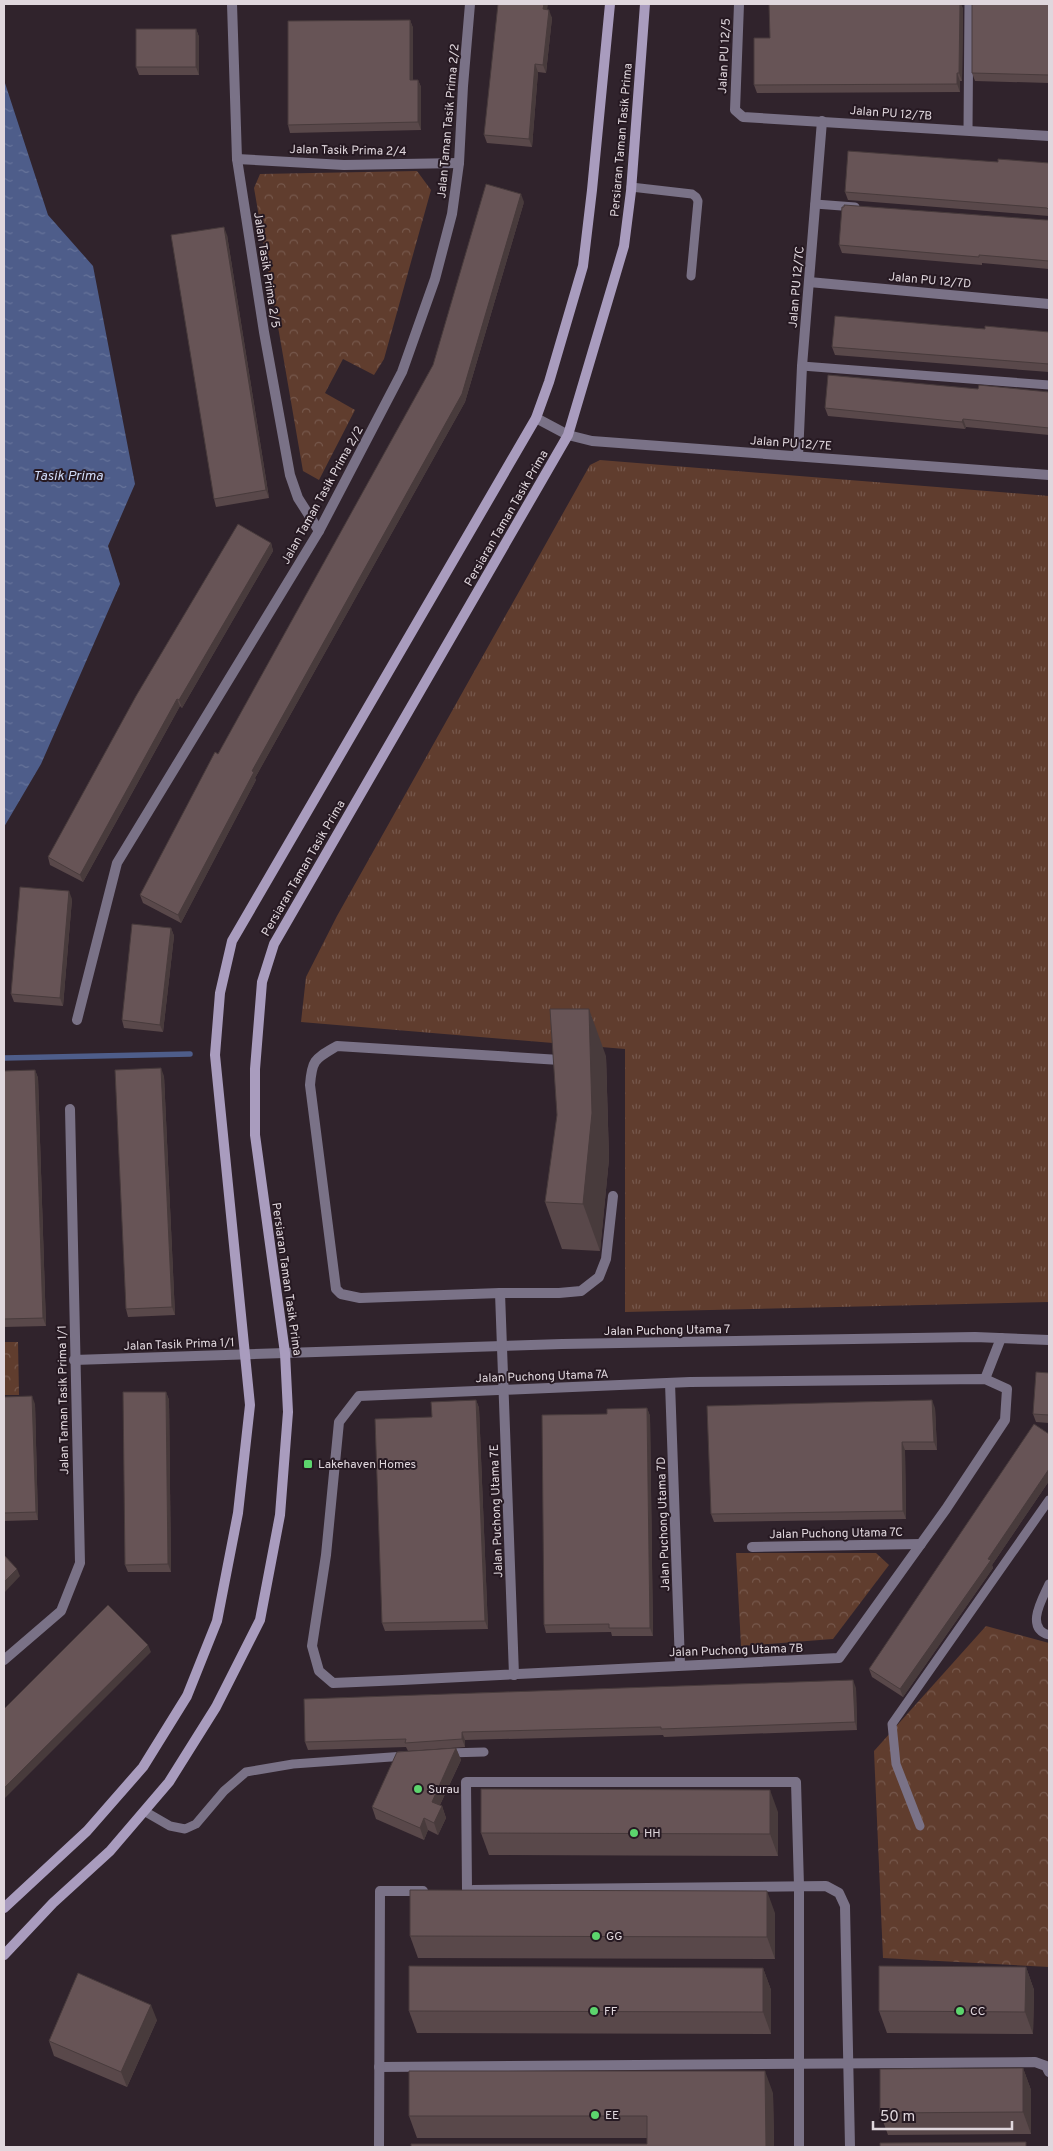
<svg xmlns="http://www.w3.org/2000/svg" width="1053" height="2151" font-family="Overpass,sans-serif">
<defs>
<pattern id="grass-tufts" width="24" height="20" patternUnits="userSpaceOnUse" patternTransform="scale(1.25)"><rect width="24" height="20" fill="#603d2e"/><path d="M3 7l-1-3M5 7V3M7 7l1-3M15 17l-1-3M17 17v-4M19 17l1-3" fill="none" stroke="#76584c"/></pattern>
<pattern id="park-crowns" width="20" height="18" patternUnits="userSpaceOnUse" patternTransform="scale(1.25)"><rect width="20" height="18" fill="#603d2e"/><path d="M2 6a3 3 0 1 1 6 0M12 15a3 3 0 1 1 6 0" fill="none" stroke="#76584c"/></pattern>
<pattern id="water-ripples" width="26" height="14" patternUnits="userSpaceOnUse" patternTransform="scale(1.25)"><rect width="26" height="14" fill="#4e5d8a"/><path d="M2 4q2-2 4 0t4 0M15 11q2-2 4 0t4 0" fill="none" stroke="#67749a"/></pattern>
</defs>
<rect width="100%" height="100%" fill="#30232c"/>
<path fill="url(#grass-tufts)" d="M600,460L1049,496V1302L625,1312V1049L301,1022L306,977L337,916L590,465Z"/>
<g fill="url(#park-crowns)">
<path d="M417,171L431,190L384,359L374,375L343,359L325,393L355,410L319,480L303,471L254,188L260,174Z"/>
<path d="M4,1342H18L19,1395H4Z"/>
<path d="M736,1553H876L889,1565L833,1639L741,1646Z"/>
<path d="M986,1626L1049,1643V1967L883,1958L874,1751Z"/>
</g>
<path fill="url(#water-ripples)" d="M4,80L48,215L93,266L135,484L108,546L120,584L41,764L4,827Z"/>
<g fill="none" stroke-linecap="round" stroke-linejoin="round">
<path stroke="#4e5d8a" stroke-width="5.5" d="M4,1058L190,1054"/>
<g stroke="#7a7287" stroke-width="9">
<path d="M968,130L969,4"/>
<path d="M631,187L692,194L696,197L698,201L691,276"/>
<path d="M815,204L855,207"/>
<path d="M802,366L1049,385"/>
<path d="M1049,1584C1043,1598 1024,1628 1049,1635"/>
<path d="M448,1753L484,1752"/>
<path d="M144,1811L170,1826L185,1829L196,1824L224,1791L246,1772L293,1764L405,1756"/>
<path d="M920,1826L896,1764L892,1724L1049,1500"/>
</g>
<g stroke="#7a7287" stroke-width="10">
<path d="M232,4L237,159L264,332L290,475L298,498L319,531"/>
<path d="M739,4L735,110L743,117L1049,136"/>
<path d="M237,159L344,165L459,163"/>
<path d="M809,282L1049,304"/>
<path d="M536,418L568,435L592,441L1049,475"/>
<path d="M798,456L802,366L822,121"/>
<path d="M77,1020L117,863L319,531L402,372L435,279L452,214L459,163L463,86L470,4"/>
<path d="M500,1293H559L581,1291L599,1277L606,1259L613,1196"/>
<path d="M74,1360L562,1344L975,1337L1049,1340"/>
<path d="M985,1379L1007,1389L1005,1420L946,1509L839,1658C671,1665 502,1676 333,1683L319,1671L312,1646L326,1555L339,1422L359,1396L690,1382Z"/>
<path d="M985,1379L1001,1338"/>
<path d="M670,1383L680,1664"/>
<path d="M752,1547L921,1544"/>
<path d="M4,1660L61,1611L80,1563L70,1109"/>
<path d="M514,1675L500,1293L360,1298L341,1294L336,1289L310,1085C312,1059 315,1059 337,1046L560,1060"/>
<path d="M467,1890L466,1782H796L799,1886V2147"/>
<path d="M473,1890L826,1886L839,1893L845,1906L850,2147"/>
<path d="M379,2067L1035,2062L1046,2066L1049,2072"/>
<path d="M379,2147L380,1891H423"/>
</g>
<g stroke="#a99cbe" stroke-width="10">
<path d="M4,1908L87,1831L143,1767L187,1696L217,1621L238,1513L250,1405L215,1055L220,993L232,941L536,418L549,382L583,266L592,190L610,4"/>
<path d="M4,1955L53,1903L110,1851L169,1782L216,1707L260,1620L280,1515L288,1412L285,1353L255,1135V1069L262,982L274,944L568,435L624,246L631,191L645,4"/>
</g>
</g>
<g fill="#59484a">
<path d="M1049,4V83L975,81L972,73Z"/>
<path d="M963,8L962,81H960V92L757,93L754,85L770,38Z"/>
<path d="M547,10L552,18L546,73L538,72L532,147L487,143L484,135Z"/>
<path d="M410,20L413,28V80H418L421,87V130L290,133L288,125Z"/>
<path d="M196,29L199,37V75H139L136,67Z"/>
<path d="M998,162L1049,163V216L848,200L845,192Z"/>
<path d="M524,202L465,402L255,778L256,780L181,923L143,903L140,895Z"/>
<path d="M1046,220H1049V269L982,263V265L842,253L839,245Z"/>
<path d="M227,235L269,498L216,507L214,499Z"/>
<path d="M985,329L1049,332V372L835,355L832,347Z"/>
<path d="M978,389L1049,392V435L966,427L965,429L828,416L825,408Z"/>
<path d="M271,543L273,551L182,708L180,706L83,882L50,865L48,857Z"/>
<path d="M72,899L63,1006L14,1002L11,994Z"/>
<path d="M171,928L174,936L163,1032L124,1028L122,1020Z"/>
<path d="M606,1056L609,1159L600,1251L562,1249L545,1202Z"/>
<path d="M35,1070L38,1078L46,1326L4,1327V1071Z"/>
<path d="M164,1076L175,1315L128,1317L126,1309Z"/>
<path d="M1049,1373V1423L1036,1422L1033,1414Z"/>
<path d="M166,1392L169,1400L171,1572H128L125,1565Z"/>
<path d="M4,1397L35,1404L38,1520L4,1521Z"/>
<path d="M476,1400L479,1408L488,1629L385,1631L382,1623L432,1417Z"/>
<path d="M647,1408L650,1416L653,1636H612L611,1632L546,1633L544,1625L607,1414Z"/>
<path d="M935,1408L937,1450H905L906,1519L714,1522L711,1514Z"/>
<path d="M1049,1434V1481L992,1565L993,1568L903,1697L872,1677L869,1669Z"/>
<path d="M856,1688L857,1730L664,1737L663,1735L465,1740V1747L408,1751L406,1747L308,1750L305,1742Z"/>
<path d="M456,1748L461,1760L440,1805L442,1806L446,1818L438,1835L428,1830L424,1840L376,1819L372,1807Z"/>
<path d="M778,1812V1856L489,1855L481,1833Z"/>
<path d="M775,1913V1959L418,1958L410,1936Z"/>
<path d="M1026,1967L1034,1990L1033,2034L887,2033L879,2011Z"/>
<path d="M763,1968L771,1990V2034L417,2033L409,2011Z"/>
<path d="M157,2020L127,2087L54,2056L49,2041Z"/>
<path d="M1023,2068L1031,2090V2134L888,2135L880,2113Z"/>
<path d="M773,2093L774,2147H411L647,2144V2138H417L409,2116Z"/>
</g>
<g fill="#483b3c">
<path d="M544,4H548L546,17L543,9Z"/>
<path d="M960,4H961L963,8L962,81L959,73Z"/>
<path d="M549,10L552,18L546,73L543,65Z"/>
<path d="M410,20L413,28V87L410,80Z"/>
<path d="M196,29L199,37V75L196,67Z"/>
<path d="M535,64L538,72L532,147L529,139Z"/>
<path d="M957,73L960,81V92L957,84Z"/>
<path d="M418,80L421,87V130L418,122Z"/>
<path d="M521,194L524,202L465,402L255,778L256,780L181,923L178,915L252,771Z"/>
<path d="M224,227L227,235L269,498L266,490Z"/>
<path d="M963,419L966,427L965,429L962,422Z"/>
<path d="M271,543L273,551L182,708L179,700Z"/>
<path d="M177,699L180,706L83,882L80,875Z"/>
<path d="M69,891L72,899L63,1006L60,998Z"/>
<path d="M171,928L174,936L163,1032L160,1025Z"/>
<path d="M589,1009L606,1056L609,1159L600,1251L583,1204Z"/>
<path d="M161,1068L164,1076L175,1315L172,1307Z"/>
<path d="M35,1070L38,1078L46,1326L43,1318Z"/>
<path d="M166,1392L169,1400L171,1572L168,1564Z"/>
<path d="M32,1396L35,1404L38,1520L36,1512Z"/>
<path d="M476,1400L479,1408L488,1629L485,1621Z"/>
<path d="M932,1400L935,1408L937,1450L934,1442Z"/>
<path d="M647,1408L650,1416L653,1636L650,1628Z"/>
<path d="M902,1442L905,1450L906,1519L903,1511Z"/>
<path d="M1049,1469V1481L992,1565L993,1568L903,1697L900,1689Z"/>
<path d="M17,1569L20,1576L4,1593V1582Z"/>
<path d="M148,1645L151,1652L4,1799V1788Z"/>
<path d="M853,1680L856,1688L857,1730L855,1722Z"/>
<path d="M462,1732L465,1740V1747L462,1739Z"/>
<path d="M456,1748L461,1760L436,1813L432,1802Z"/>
<path d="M770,1790L778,1812V1856L770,1834Z"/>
<path d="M442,1806L446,1818L438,1835L434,1823Z"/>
<path d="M424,1818L428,1830L424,1840L420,1828Z"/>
<path d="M767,1891L775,1913V1959L767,1937Z"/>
<path d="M1026,1967L1034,1990L1033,2034L1025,2012Z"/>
<path d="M763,1968L771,1990V2034L763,2012Z"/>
<path d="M151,2005L157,2020L127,2087L121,2072Z"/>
<path d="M1023,2068L1031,2090V2134L1023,2112Z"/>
<path d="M765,2071L773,2093L774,2147H766Z"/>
</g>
<g fill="#675456" stroke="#483b3c">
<path d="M498,4H544L543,9L549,10L543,65L535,64L529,139L484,135Z"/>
<path d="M769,4H960L959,73H957V84L754,85V38H770Z"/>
<path d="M972,4H1049V75L972,73Z"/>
<path d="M410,20V80H418V122L288,125V21Z"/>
<rect x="136" y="29" width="60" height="38"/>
<path d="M848,151L998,162V159L1049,163V210L1047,208L845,192Z"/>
<path d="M486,184L521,194L462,394L252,771L254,772L178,915L140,895L215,752L218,754L433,365Z"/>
<path d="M844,205L1046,220H1049V261L979,255V257L839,245L842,207H844Z"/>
<path d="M224,227L266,490L214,499L171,235Z"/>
<path d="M835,316L985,329V326L1049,332V364L832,347Z"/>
<path d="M828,375L978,389L979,385L1049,392V428L963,419L962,422L825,408Z"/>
<path d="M238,524L271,543L179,700L177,699L80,875L48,857L136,696Z"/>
<path d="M20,887L69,891L60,998L11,994Z"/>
<path d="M132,924L171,928L160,1025L122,1020Z"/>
<path d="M550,1009H589L592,1113L583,1204L545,1202L557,1115Z"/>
<path d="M161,1068L172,1307L126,1309L115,1070Z"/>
<path d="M35,1070L43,1318L4,1319V1071Z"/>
<path d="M1036,1372L1049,1373V1415L1033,1414Z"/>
<path d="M123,1392H166L168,1564L125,1565Z"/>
<path d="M32,1396L36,1512L4,1513V1397Z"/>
<path d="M476,1400L485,1621L382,1623L375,1419L432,1417L431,1402Z"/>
<path d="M932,1400L934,1442H902L903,1511L711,1514L707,1406Z"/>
<path d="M647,1408L650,1628H609V1624L544,1625L542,1415L607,1414V1409Z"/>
<path d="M1034,1424L1049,1434V1469L988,1559L991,1560L900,1689L869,1669Z"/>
<path d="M4,1555L17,1569L4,1582Z"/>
<path d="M108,1605L148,1645L4,1788V1709Z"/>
<path d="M853,1680L855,1722L661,1729V1727L462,1732V1739L405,1743L406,1739L305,1742L304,1699Z"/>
<path d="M456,1748L432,1802L442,1806L434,1823L424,1818L420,1828L372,1807L397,1752Z"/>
<path d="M481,1789L770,1790V1834L481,1833Z"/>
<path d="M410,1890L767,1891V1937L410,1936Z"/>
<path d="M409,1966L763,1968V2012L409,2011Z"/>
<path d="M879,1966L1026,1967L1025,2012L879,2011Z"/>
<path d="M78,1973L151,2005L121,2072L49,2041Z"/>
<path d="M1023,2068V2112L880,2113V2069Z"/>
<path d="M409,2071H765L766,2147H411V2144H647V2116H409Z"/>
<path d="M1026,2142V2147H880V2143Z"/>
</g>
<g fill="#5cd56d" stroke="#261922" stroke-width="2">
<rect x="303" y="1459" width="10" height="10" rx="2.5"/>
<circle cx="418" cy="1789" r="5"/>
<circle cx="634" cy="1833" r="5"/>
<circle cx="596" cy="1936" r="5"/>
<circle cx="594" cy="2011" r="5"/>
<circle cx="960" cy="2011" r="5"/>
<circle cx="595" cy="2115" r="5"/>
</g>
<g text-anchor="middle" stroke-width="4" stroke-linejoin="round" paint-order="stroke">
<g font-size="12" fill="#e0d7dd" stroke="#261922">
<text transform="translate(724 56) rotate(-87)" y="4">Jalan PU 12/5</text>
<text transform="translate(891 113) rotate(4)" y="4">Jalan PU 12/7B</text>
<text transform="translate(448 121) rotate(-85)" y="4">Jalan Taman Tasik Prima 2/2</text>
<text transform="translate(621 140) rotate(-85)" y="4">Persiaran Taman Tasik Prima</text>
<text transform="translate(348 150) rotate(1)" y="4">Jalan Tasik Prima 2/4</text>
<text transform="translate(267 270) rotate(81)" y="4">Jalan Tasik Prima 2/5</text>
<text transform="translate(930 280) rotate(5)" y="4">Jalan PU 12/7D</text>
<text transform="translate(796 287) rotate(-85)" y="4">Jalan PU 12/7C</text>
<text transform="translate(791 443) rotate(4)" y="4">Jalan PU 12/7E</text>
<text transform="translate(322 495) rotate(-61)" y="4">Jalan Taman Tasik Prima 2/2</text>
<text transform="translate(506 518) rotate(-60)" y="4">Persiaran Taman Tasik Prima</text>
<text transform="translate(303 868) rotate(-60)" y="4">Persiaran Taman Tasik Prima</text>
<text transform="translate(287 1279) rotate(82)" y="4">Persiaran Taman Tasik Prima</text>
<text transform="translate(667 1330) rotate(-1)" y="4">Jalan Puchong Utama 7</text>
<text transform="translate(179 1344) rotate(-2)" y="4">Jalan Tasik Prima 1/1</text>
<text transform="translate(542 1376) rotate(-2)" y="4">Jalan Puchong Utama 7A</text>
<text transform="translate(63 1400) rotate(-91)" y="4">Jalan Taman Tasik Prima 1/1</text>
<text transform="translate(496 1511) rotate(-92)" y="4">Jalan Puchong Utama 7E</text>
<text transform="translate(663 1524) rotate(-92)" y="4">Jalan Puchong Utama 7D</text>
<text transform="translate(836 1533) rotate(-1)" y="4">Jalan Puchong Utama 7C</text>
<text transform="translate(736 1650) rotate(-2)" y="4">Jalan Puchong Utama 7B</text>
</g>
<g font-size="12" fill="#e0d7dd" stroke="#261922" text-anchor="start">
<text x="318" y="1468">Lakehaven Homes</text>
<text x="428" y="1793">Surau</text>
<text x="644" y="1837">HH</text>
<text x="606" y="1940">GG</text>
<text x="604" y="2015">FF</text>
<text x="970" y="2015">CC</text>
<text x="605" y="2119">EE</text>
</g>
<g font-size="14" font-style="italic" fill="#d0dbf8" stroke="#261922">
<text x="68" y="480">Tasik Prima</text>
</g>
</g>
<rect width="1053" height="2151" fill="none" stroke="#e0d7dd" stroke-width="10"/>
<path d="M873 2121v8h139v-8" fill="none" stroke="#e0d7dd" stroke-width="2.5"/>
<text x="880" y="2121" font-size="15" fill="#e0d7dd" stroke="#261922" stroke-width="4" paint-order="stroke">50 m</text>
</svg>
